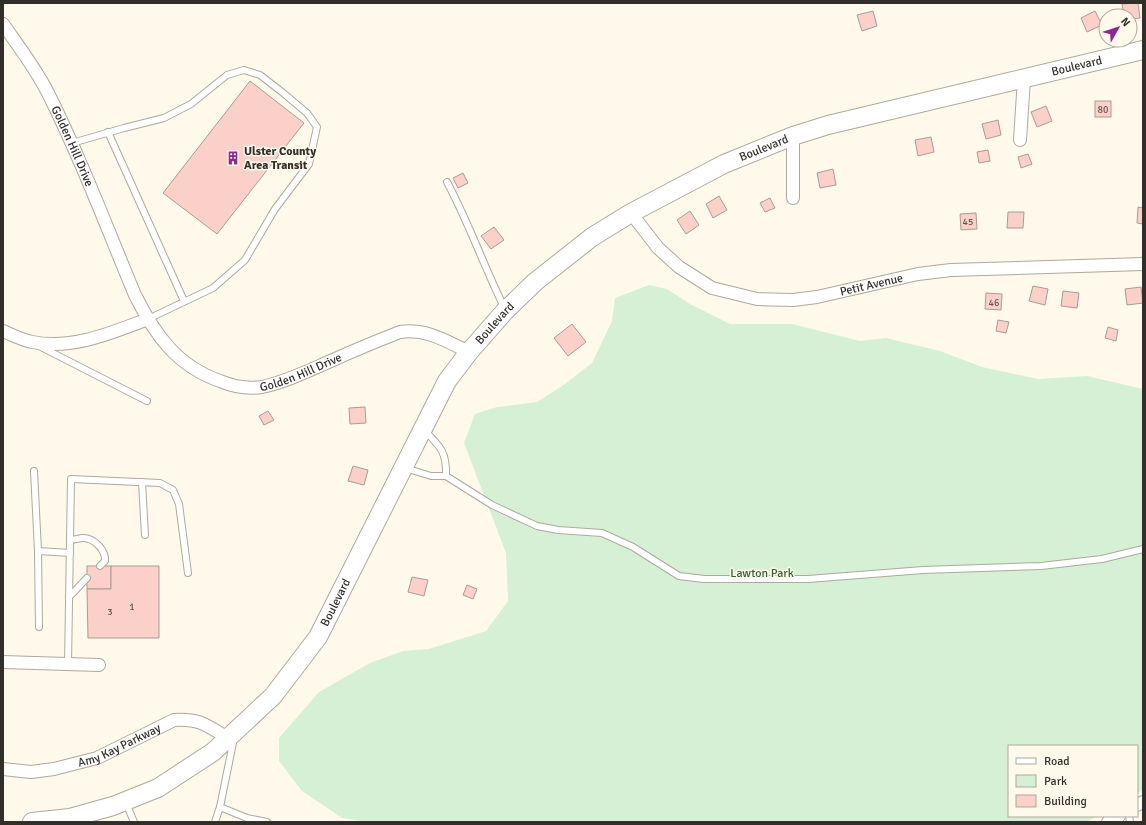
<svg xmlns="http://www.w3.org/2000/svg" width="1146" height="825" font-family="Signika,sans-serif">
<rect width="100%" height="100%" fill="#fff9ec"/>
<path fill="#d5f0d5" d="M649,285L667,289L690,304L730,324H792L860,341L886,338L940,351L982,367L1038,379L1087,376L1143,389V790L1137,794V746H1009V816H1098L1086,822H368L342,818L302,791L279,761V738L319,692L370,663L403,651L429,649L486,631L508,601L506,553L464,443L475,414L497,407L537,402L565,384L592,363L612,321L615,298Z"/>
<g fill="#fbd0c8" stroke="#aa9b98">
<path d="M1138,3L1140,18L1130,19V16H1124L1122,4Z"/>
<path d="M873,11L877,26L862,31L857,15Z"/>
<path d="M1095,11L1102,25L1087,32L1081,18Z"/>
<path d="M250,81L304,123L217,234L163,193Z"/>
<rect x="1095" y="101" width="16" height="16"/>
<path d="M1046,106L1052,121L1037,127L1031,112Z"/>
<path d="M998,120L1001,135L986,139L982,124Z"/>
<path d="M931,137L934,152L918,156L915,140Z"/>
<path d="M988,150L990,161L979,163L977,152Z"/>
<path d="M1028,154L1032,164L1021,168L1018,157Z"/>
<path d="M833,169L836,185L820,188L817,173Z"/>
<path d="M463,173L468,183L458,188L453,178Z"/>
<path d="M719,196L727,210L713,218L706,204Z"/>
<path d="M770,198L775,208L765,212L760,203Z"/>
<path d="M1138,207L1143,208V224L1137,223Z"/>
<path d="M690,211L699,225L686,234L677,220Z"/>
<path d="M1008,212H1024L1023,228H1007Z"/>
<path d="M976,213L977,229L961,230L960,214Z"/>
<path d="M494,227L504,240L491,249L481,236Z"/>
<path d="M1033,286L1048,289L1045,305L1029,301Z"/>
<path d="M1141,287L1143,303L1127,305L1125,289Z"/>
<path d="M1063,291L1079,293L1077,308L1061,306Z"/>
<path d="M986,293L1002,294L1001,310L985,309Z"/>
<path d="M998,320L1009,322L1006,333L996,331Z"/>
<path d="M572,324L586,342L568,356L554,338Z"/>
<path d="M1108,327L1118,330L1116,341L1105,338Z"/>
<path d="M365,407L366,423L350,424L349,408Z"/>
<path d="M268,411L274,420L264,425L259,416Z"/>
<path d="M353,466L368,470L364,485L348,481Z"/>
<rect x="87" y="566" width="24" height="23"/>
<path d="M111,566H159V638H88L87,589H111Z"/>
<path d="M412,577L428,580L424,596L408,592Z"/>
<path d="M467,585L477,589L473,599L463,595Z"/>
</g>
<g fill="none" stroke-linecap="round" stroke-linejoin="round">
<g stroke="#aea99d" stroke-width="8">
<g id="service">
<path d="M108,132L184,301"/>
<path d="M72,143L124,128L164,118L191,104L227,75L244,70L260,75L282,92L307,113L317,127L309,164L275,209L245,260L213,288L148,319"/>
<path d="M447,182C469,223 484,267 505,309"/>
<path d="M39,346L147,401"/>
<path d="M424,430C440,446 447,452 446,476"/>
<path d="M405,468L431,476H446L492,505L537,526L558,530L602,533L633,547L679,576L704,579H808L923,570L1041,566L1102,559L1143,549"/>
<path d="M34,471L38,551L39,627"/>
<path d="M142,482L145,535"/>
<path d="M70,540C75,540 79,538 83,538C95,538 106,551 105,561L100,566"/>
<path d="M38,551L70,553"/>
<path d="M69,597L87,578"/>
<path d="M68,664L71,479L160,483L173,490L179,504L188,573"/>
<path d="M126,803L134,822"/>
<path d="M220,807L247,818L267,822"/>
<path d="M1129,816L1130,822"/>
<path d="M215,822L220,807L234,738"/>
</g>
</g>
<g stroke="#aea99d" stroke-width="14">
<g id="minor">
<path id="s1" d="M3,24C19,47 36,69 48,93C81,159 107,228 135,295C155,335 177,366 220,381C232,386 248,389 262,387C286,382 310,370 333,360C355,350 377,341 400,332C426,328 446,341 469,352"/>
<path d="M793,136V198"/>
<path d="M1020,140L1024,78"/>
<path id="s2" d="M631,213L658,248L679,267L712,288L757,299L793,300L817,297L918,274L951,270L1143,264"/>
<path d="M3,331C12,335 22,340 32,342C72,350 111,333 148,319"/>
<path d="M3,662L99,665"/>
<path id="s3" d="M3,769L31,772L54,769L97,758L174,720C200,718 208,726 229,739"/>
<path d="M1137,805L1143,802"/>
<path d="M1108,822L1119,816"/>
</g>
</g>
<g stroke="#aea99d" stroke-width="20">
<g id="primary">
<path id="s4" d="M32,822L70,818L113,806L158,788L213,752L273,696L318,637L447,381L469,352L505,311L535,282L592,237L631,213L724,164L793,136L828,125L1143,50"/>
</g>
</g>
<use href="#service" stroke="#fff" stroke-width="6"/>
<use href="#minor" stroke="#fff" stroke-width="12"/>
<use href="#primary" stroke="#fff" stroke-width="18"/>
</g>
<defs>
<g id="building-bare" transform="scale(1.08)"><path d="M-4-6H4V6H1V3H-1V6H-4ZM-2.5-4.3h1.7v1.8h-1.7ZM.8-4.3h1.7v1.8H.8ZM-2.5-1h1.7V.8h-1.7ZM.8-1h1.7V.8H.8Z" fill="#8c2991" stroke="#fff9ec" stroke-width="2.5" paint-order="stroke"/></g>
</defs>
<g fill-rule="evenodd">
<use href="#building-bare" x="233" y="158"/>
</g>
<g text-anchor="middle" stroke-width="3" stroke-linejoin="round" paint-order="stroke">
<g font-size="10" fill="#645752">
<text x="1103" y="113">80</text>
<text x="968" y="225">45</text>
<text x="994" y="306">46</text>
<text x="132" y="610">1</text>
<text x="110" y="615">3</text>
</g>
<g font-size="12" fill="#322f2b" stroke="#fff9ec">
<text dy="4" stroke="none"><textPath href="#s4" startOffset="1363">Boulevard</textPath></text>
<text dy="4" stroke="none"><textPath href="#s1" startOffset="141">Golden Hill Drive</textPath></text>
<text dy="4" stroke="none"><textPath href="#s4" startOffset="1039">Boulevard</textPath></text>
<text dy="4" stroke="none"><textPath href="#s2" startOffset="274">Petit Avenue</textPath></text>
<text dy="4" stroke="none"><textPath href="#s4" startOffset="715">Boulevard</textPath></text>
<text dy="4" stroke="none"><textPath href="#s1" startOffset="511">Golden Hill Drive</textPath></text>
<text dy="4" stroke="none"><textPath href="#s4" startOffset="392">Boulevard</textPath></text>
<text dy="4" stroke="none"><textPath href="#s3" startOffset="121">Amy Kay Parkway</textPath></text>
</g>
<g font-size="12" font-weight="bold" fill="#322f2b" stroke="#fff9ec" text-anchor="start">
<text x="244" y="155">Ulster County<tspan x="244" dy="14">Area Transit</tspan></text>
</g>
<g font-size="12" fill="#355f36" stroke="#fff9ec">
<text x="762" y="577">Lawton Park</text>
</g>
</g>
<rect width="1146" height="825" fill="none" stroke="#322f2b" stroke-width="8"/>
<rect x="1008" y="745" width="130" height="72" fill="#fff9ec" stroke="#ada89f"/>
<rect x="1016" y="758" width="20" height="6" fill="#ffffff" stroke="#ada89f"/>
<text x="1044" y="765" font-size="12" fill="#322f2b">Road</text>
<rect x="1016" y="775" width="20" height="12" fill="#d5f0d5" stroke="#ada89f"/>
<text x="1044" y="785" font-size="12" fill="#322f2b">Park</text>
<rect x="1016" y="795" width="20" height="12" fill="#fbd0c8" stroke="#ada89f"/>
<text x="1044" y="805" font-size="12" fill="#322f2b">Building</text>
<g transform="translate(1118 28) rotate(51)"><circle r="19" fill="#fff9ec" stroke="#ada89f"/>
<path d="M0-3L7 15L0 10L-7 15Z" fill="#8c2991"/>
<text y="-6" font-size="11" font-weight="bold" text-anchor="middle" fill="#322f2b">N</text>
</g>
</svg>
